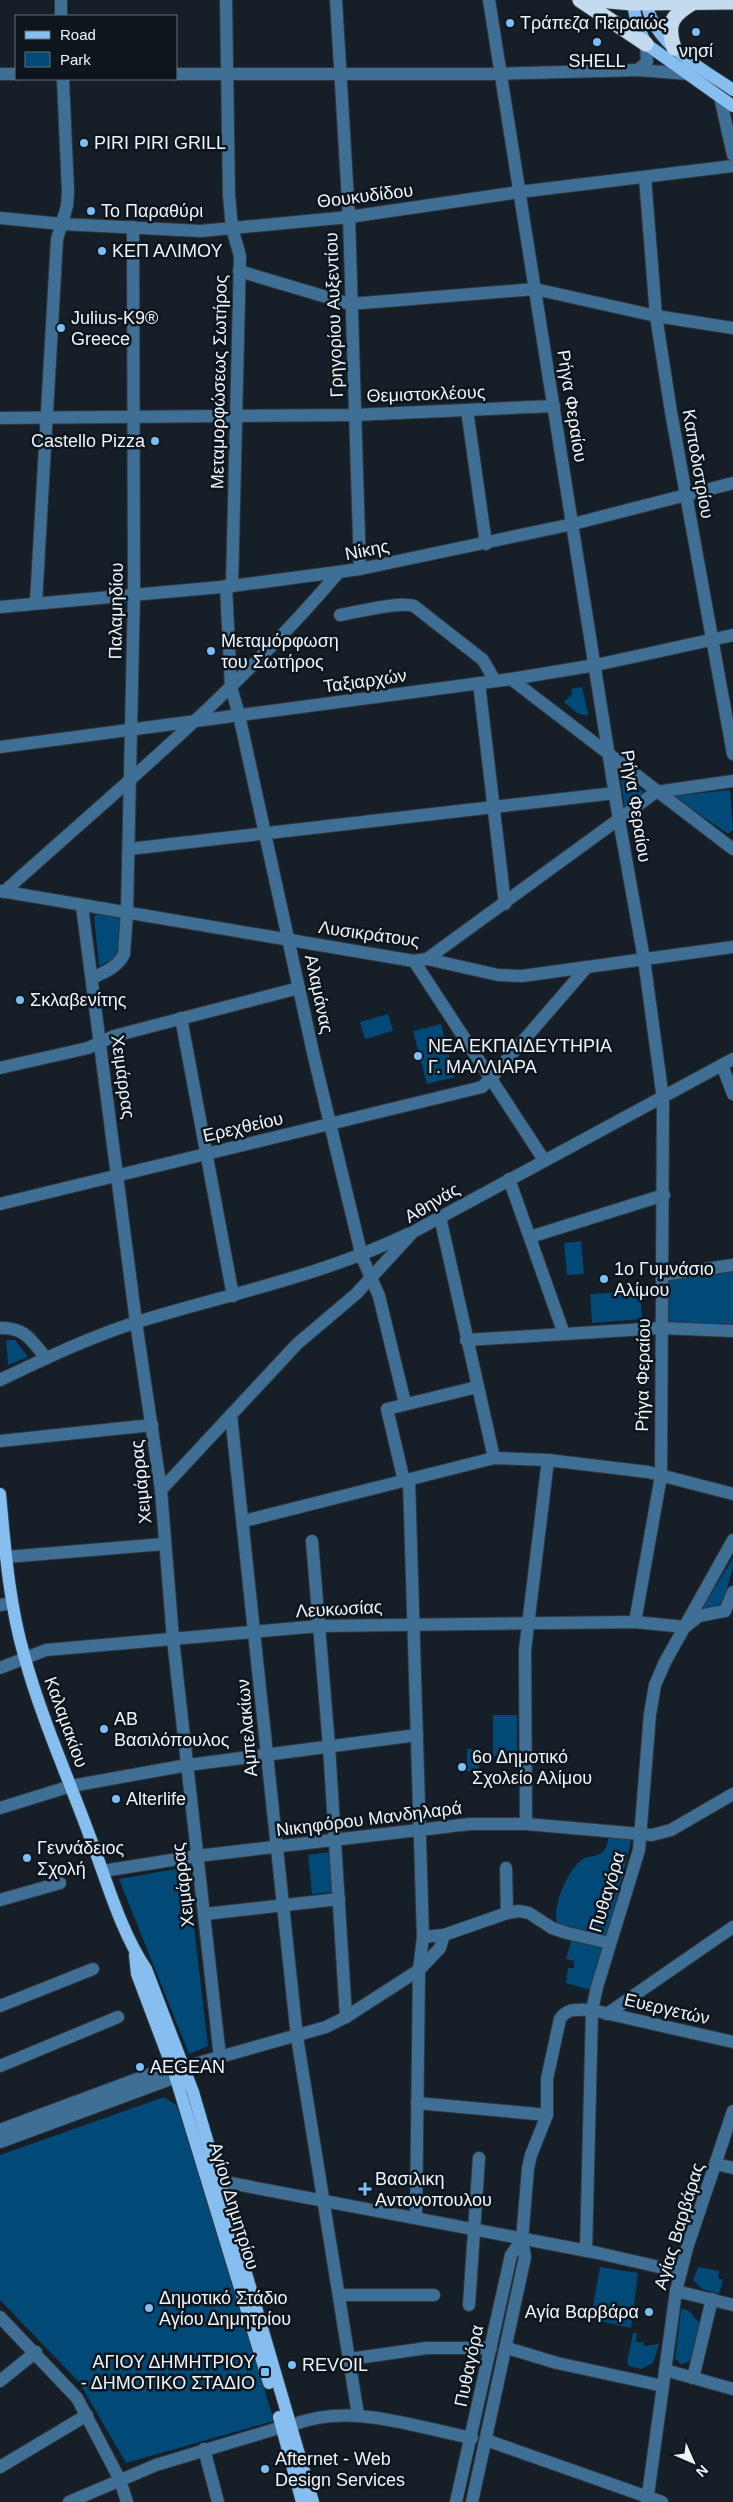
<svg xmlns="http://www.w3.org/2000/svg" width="733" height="2502" font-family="Helvetica,sans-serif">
<rect width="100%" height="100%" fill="#161f27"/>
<g fill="#014977">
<path d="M582,687L588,713L587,716L577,713L564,702L572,694L571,689Z"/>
<path d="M620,774H623L647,795L625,809Z"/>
<path d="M730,790L733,830L728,834L673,796Z"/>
<path d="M97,914L122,918L118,957L99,966L94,917Z"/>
<path d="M388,1014L393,1031L365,1039L360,1022Z"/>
<path d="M441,1024L455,1077L427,1084L413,1031Z"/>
<path d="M581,1241L584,1274L567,1275L564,1243Z"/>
<path d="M733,1268V1325L672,1323L669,1321L667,1280Z"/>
<path d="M640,1291L642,1319L592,1323L590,1294Z"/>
<path d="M6,1340H15L28,1357L8,1365Z"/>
<path d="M733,1558V1567L722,1607L701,1610Z"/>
<rect x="493" y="1715" width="24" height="41"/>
<rect x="467" y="1749" width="12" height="22"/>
<path d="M609,1835L632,1838L607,1936L558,1925C550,1910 568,1868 583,1859C589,1855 599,1858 604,1850C607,1847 608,1840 609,1835Z"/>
<path d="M330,1852L333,1892L312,1894L308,1855Z"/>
<path d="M187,1867L208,2046L189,2054L119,1879Z"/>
<path d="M572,1938L604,1945L590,1990L566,1983L568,1968H574V1961L566,1959Z"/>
<path d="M164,2097L176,2105L183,2119L274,2421L126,2463L79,2382L0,2300V2155Z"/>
<path d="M600,2267L638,2273L631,2328L595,2320L591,2317Z"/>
<path d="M698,2267L719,2271L718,2278L723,2280L719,2294L702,2289L693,2280Z"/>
<path d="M684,2309L689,2311L701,2325L691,2361L681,2364L675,2359L681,2310Z"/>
<path d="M633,2333H637L636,2342H643L644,2346L659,2344L653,2363L641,2369L629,2366L627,2363Z"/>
</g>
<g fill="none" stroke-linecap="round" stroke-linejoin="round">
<g stroke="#303940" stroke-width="14">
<g id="minor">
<path d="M61,0V16"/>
<path d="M226,0L229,195L232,228L240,256L232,586"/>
<path d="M336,0L349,217L360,569"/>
<path d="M489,0L619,820L644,959L663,1099L661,1476L635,1622"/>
<path d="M638,70L647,62L646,44"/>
<path d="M0,74H16"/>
<path d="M176,74H492L638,70L689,74"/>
<path d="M720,97L733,155"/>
<path d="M645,177L656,316L671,412L733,754"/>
<path d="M0,218L62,224L201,231L349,217L519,192L733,166"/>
<path d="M239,271L350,304L535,289L656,316L733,328"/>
<path d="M467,410L486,544"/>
<path d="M0,418L354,415L554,406"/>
<path d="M226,586L231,687L239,715L314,1057L362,1257L379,1296L405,1403"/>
<path d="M36,602L57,239L67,206L68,192L63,79"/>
<path d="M0,607L232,586L360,569L573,524L733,483"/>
<path d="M340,615C358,612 400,601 414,606L483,660L495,681"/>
<path d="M511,679L733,849"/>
<path d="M479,683L505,904"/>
<path d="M0,747L511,679L596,665L733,635"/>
<path d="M129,849L615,793"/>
<path d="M0,891L414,961L427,959L498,975L522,976L733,947"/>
<path d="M4,892C118,789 238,691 338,573"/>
<path d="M82,906L136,1322L161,1490L173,1639L220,2057"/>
<path d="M427,959L656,792L733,781"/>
<path d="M414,961L544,1160"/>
<path d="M92,978C105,972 118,967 124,954L127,912L134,593L133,227"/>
<path d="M181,1018L233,1296"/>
<path d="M722,1065L733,1094"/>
<path d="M0,1068L88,1048L114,1036L299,988"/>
<path d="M509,1179L564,1334"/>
<path d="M0,1204L482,1087L491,1078L587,967"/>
<path d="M440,1217L494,1458"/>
<path d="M530,1237L664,1195"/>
<path d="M662,1275L733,1265"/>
<path d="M0,1328C25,1327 31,1340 46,1358"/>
<path d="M466,1340L661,1328L733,1331"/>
<path d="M0,1380C44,1359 90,1337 137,1322C228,1294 322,1276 408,1234"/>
<path d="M231,1415L297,2037L358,2415"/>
<path d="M0,1441L152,1425"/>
<path d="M409,1480L423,1937L419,1970L416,2218"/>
<path d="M404,1481L387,1409L477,1387"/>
<path d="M161,1490L297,1344L356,1294L413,1232L733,1059"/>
<path d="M244,1521L494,1458L548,1460L648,1472L733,1494"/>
<path d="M312,1541L329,1746L346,2017"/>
<path d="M6,1557L164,1544"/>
<path d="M0,1605L12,1603"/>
<path d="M725,1611L733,1592"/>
<path d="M0,1668L46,1650L320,1626L635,1622L685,1627L699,1616L725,1611"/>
<path d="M0,1808L71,1786L188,1765L417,1735"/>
<path d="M526,1824L525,1650L548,1460"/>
<path d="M506,1868L507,1913"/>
<path d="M103,1871L197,1856L470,1824H526L652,1835L671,1830L733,1794"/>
<path d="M0,1900L60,1883"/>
<path d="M205,1914L339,1899"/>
<path d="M423,1937L444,1935L507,1913L519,1911L529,1913L552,1928L567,1933L610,1943"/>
<path d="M0,2006L93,1969"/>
<path d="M607,2014L733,1927"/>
<path d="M0,2066L118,2017"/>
<path d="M417,2103L547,2115"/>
<path d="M0,2130L172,2066L184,2067L326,2027L346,2017L419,1970L440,1948L444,1935"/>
<path d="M0,2142L176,2077L182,2069"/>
<path d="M716,2164L733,2168"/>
<path d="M210,2182H225L598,2253L681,2272"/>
<path d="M586,2251L592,2010L597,1987L639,1850L650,1714L655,1685L665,1662L733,1540"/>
<path d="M676,2291L733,2305"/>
<path d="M339,2295H434"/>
<path d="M469,2305L479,2158"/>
<path d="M0,2317L77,2398L120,2480L127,2502"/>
<path d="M507,2348L557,2363L663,2386"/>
<path d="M350,2359L427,2348H491"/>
<path d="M665,2370L733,2389"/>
<path d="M693,2378L712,2299"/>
<path d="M0,2381L36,2352"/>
<path d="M290,2426C348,2401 414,2427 472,2438"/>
<path d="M486,2440L662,2502"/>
<path d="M204,2449L218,2502"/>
<path d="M0,2467L87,2415"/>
<path d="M69,2502L156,2465L282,2427"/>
<path d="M456,2502L511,2255L522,2240"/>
<path d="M472,2502L525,2257L522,2240L528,2168L531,2155L547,2115V2079L560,2019C568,2007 579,2010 592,2010L733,2042"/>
<path d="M647,2502L676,2291L687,2248L733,2111"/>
</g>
</g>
<g stroke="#303940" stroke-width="14">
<g id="major">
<path d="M632,0L637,24L646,44L733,106"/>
<path d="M646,0C652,44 700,67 733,90"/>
<path d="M0,1494C5,1548 9,1603 24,1655C41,1717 68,1777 90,1837C107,1881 120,1930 146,1969L193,2092L313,2502"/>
<path d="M135,1955L137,1974L174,2072L269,2383"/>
<path d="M279,2417L302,2502"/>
</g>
</g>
<g stroke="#303940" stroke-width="17">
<g id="highway">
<path d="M580,0L646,44"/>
<path d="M597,0L632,3L733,2"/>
<path d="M674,48C666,23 672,15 694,2"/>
</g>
</g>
<use href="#minor" stroke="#406f96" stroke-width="12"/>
<use href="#major" stroke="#86bef0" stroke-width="12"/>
<use href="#highway" stroke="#c4daee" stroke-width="15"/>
</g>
<g fill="#7bbef8" stroke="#0d161d" stroke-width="2">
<circle cx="510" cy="23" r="5"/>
<circle cx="696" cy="32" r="5"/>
<circle cx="597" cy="42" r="5"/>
<circle cx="84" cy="143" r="5"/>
<circle cx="91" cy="211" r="5"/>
<circle cx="102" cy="251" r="5"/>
<circle cx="61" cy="328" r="5"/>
<circle cx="155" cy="441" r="5"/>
<circle cx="211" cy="651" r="5"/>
<circle cx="20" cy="1000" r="5"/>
<circle cx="418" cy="1056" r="5"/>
<circle cx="604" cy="1279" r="5"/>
<circle cx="104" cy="1729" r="5"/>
<circle cx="462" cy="1767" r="5"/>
<circle cx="116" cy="1799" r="5"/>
<circle cx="27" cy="1858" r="5"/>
<circle cx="140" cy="2067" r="5"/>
<path d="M362.5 2181.5h5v5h5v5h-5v5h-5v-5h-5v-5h5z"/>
<circle cx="149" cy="2308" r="5"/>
<circle cx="649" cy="2312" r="5"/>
<circle cx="292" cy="2365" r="5"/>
<rect x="260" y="2367" width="10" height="10" rx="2.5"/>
<circle cx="265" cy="2469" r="5"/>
</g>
<g text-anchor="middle" stroke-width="5" stroke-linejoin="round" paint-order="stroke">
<g font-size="18" fill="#eef4fa" stroke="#0d161d" text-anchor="start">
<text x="520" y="29">Τράπεζα Πειραιώς</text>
<text x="696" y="57" text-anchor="middle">νησί</text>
<text x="597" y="67" text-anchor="middle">SHELL</text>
<text x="94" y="149">PIRI PIRI GRILL</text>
<text x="101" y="217">Το Παραθύρι</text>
<text x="112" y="257">ΚΕΠ ΑΛΙΜΟΥ</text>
<text x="71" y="324">Julius-K9®<tspan x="71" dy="21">Greece</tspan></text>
<text x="145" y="447" text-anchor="end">Castello Pizza</text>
<text x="221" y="647">Μεταμόρφωση<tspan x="221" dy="21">του Σωτήρος</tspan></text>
<text x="30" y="1006">Σκλαβενίτης</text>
<text x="428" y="1052">ΝΕΑ ΕΚΠΑΙΔΕΥΤΗΡΙΑ<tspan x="428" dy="21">Γ. ΜΑΛΛΙΑΡΑ</tspan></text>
<text x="614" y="1275">1ο Γυμνάσιο<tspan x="614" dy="21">Αλίμου</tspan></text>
<text x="114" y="1725">ΑΒ<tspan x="114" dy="21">Βασιλόπουλος</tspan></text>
<text x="472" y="1763">6ο Δημοτικό<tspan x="472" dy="21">Σχολείο Αλίμου</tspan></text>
<text x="126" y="1805">Alterlife</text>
<text x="37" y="1854">Γεννάδειος<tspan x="37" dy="21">Σχολή</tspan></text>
<text x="150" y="2073">AEGEAN</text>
<text x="375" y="2185">Βασιλικη<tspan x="375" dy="21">Αντονοπουλου</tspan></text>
<text x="159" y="2304">Δημοτικό Στάδιο<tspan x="159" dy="21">Αγίου Δημητρίου</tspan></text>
<text x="639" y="2318" text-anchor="end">Αγία Βαρβάρα</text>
<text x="255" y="2368" text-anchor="end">ΑΓΙΟΥ ΔΗΜΗΤΡΙΟΥ<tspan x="255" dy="21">- ΔΗΜΟΤΙΚΟ ΣΤΑΔΙΟ</tspan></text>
<text x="302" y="2371">REVOIL</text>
<text x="275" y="2465">Afternet - Web<tspan x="275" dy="21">Design Services</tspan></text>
</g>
<g font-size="18" fill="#eef4fa" stroke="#0d161d">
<text transform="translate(365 196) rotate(-7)" y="6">Θουκυδίδου</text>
<text transform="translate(334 315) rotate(-92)" y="6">Γρηγορίου Αυξεντίου</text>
<text transform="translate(219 382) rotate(-89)" y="6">Μεταμορφώσεως Σωτήρος</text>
<text transform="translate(426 394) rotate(-2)" y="6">Θεμιστοκλέους</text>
<text transform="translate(572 406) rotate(81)" y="6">Ρήγα Φεραίου</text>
<text transform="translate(698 464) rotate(80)" y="6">Καποδιστρίου</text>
<text transform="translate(367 550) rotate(-11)" y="6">Νίκης</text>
<text transform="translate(116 611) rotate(-89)" y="6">Παλαμηδίου</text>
<text transform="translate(365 681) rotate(-8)" y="6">Ταξιαρχών</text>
<text transform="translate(636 806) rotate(81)" y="6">Ρήγα Φεραίου</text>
<text transform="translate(369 934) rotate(8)" y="6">Λυσικράτους</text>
<text transform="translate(319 994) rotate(78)" y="6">Αλαμάνας</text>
<text transform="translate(123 1077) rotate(82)" y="6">Χειμάρρας</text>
<text transform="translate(243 1127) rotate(-13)" y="6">Ερεχθείου</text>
<text transform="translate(432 1203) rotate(-31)" y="6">Αθηνάς</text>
<text transform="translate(643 1375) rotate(-89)" y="6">Ρήγα Φεραίου</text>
<text transform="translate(141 1482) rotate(-96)" y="6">Χειμάρρας</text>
<text transform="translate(339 1609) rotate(-3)" y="6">Λευκωσίας</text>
<text transform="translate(66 1722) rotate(70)" y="6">Καλαμακίου</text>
<text transform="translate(247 1728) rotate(-95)" y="6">Αμπελακίων</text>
<text transform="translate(369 1819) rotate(-7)" y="6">Νικηφόρου Μανδηλαρά</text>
<text transform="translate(183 1885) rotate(-97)" y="6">Χειμάρρας</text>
<text transform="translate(607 1892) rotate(-73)" y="6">Πυθαγόρα</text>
<text transform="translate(667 2009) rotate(13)" y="6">Ευεργετών</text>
<text transform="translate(234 2206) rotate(73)" y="6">Αγίου Δημητρίου</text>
<text transform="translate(679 2226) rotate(-73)" y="6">Αγίας Βαρβάρας</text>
<text transform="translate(469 2366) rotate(-78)" y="6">Πυθαγόρα</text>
</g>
</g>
<rect x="15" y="15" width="162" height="65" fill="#0d161d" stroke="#676f75"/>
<rect x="25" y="31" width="25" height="8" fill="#86bef0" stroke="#676f75"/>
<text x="60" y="40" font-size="15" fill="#eef4fa">Road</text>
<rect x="25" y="52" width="25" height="15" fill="#014977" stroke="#676f75"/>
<text x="60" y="65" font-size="15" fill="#eef4fa">Park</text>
<g transform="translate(693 2462) rotate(135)" stroke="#0d161d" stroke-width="4" paint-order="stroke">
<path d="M0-4L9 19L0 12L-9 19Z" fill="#eef4fa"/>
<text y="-8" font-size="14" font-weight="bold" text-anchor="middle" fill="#eef4fa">N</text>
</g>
</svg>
